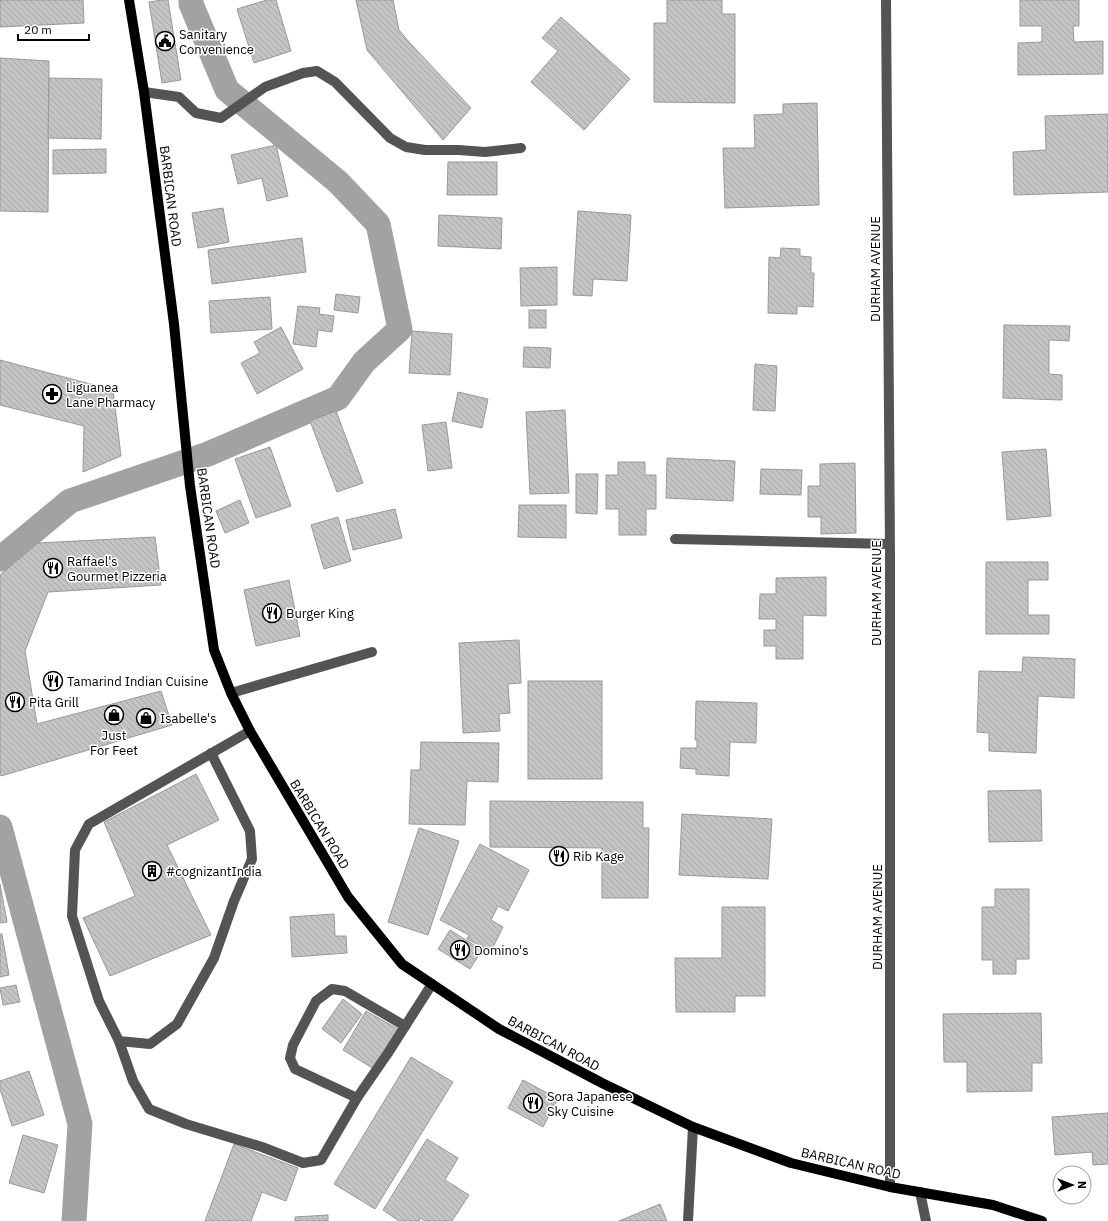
<svg xmlns="http://www.w3.org/2000/svg" width="1108" height="1221" font-family="'IBM Plex Sans',sans-serif">
<defs>
<pattern id="building-back-hatch" width="6" height="6" patternUnits="userSpaceOnUse"><rect width="6" height="6" fill="#c4c4c4"/><path d="M-1 5l2 2M0 0l6 6M5-1l2 2" fill="none" stroke="#a7a7a7"/></pattern>
</defs>
<rect width="100%" height="100%" fill="#fff"/>
<g fill="none" stroke-linecap="round" stroke-linejoin="round">
<g stroke="#a2a2a2" stroke-width="25">
<path d="M0,559L70,501L208,454L338,398L364,362L400,329L378,224L338,182L227,90L191,4V0"/>
<path d="M0,827L80,1124L74,1221"/>
</g>
</g>
<g fill="url(#building-back-hatch)" stroke="#989898">
<path d="M0,0H83L84,23L0,27Z"/>
<path d="M162,0H168L181,80L162,83L149,2Z"/>
<path d="M267,0H276L291,51L254,63L237,9Z"/>
<path d="M356,0H393L399,30L409,42L471,108L443,140L367,50Z"/>
<path d="M667,0H722V14H735V103L654,102V23H667Z"/>
<path d="M1020,0H1079V26H1073L1074,42L1103,41V74L1018,75V43L1042,42V26H1020Z"/>
<path d="M561,17L630,79L584,130L531,82L558,51L542,38Z"/>
<path d="M0,58L49,61L48,212L0,211Z"/>
<path d="M49,78L102,79L101,139L48,138Z"/>
<path d="M817,103L819,205L725,208L723,148H755L754,115L783,114V104Z"/>
<path d="M1108,114V192L1014,195L1013,152L1046,150L1045,116Z"/>
<path d="M276,145L288,196L267,201L262,178L238,184L231,155Z"/>
<path d="M106,149V173L53,174V150Z"/>
<path d="M448,162H497V195H447Z"/>
<path d="M223,208L229,242L198,248L192,213Z"/>
<path d="M578,211L631,215L627,281L593,279L592,296L573,295Z"/>
<path d="M439,215L502,218L501,249L438,246Z"/>
<path d="M302,238L306,272L212,284L208,250Z"/>
<path d="M781,248L800,249V256L811,257V273H814L813,307L797,306V314L768,313L769,257L780,258Z"/>
<path d="M557,267V305L521,306L520,268Z"/>
<path d="M336,294L360,297L358,313L334,310Z"/>
<path d="M270,297L272,329L211,333L209,301Z"/>
<path d="M298,306L320,308L319,314L334,316L332,332L318,330L316,347L293,344Z"/>
<rect x="529" y="310" width="17" height="18"/>
<path d="M1004,325L1070,326L1069,341L1049,340V374L1062,375V400L1003,398Z"/>
<path d="M281,327L303,369L257,394L241,363L260,353L254,342Z"/>
<path d="M412,331L452,334L450,375L409,373Z"/>
<path d="M524,347L551,348L550,368L523,367Z"/>
<path d="M0,360L113,390L121,456L83,472L84,426L0,405Z"/>
<path d="M755,364L777,366L775,411L753,410Z"/>
<path d="M458,392L488,399L482,428L452,421Z"/>
<path d="M565,410L569,493L530,494L526,412Z"/>
<path d="M336,411L363,483L337,492L310,421Z"/>
<path d="M446,422L452,468L428,471L422,425Z"/>
<path d="M270,447L291,506L256,518L235,459Z"/>
<path d="M1046,449L1051,516L1007,520L1002,452Z"/>
<path d="M667,458L735,461L733,501L666,498Z"/>
<path d="M618,462H645V475H656V509H646V535H619V509H606V475H618Z"/>
<path d="M855,463L856,533L821,534V517H808V486H820V464Z"/>
<path d="M761,469L802,470L801,495L760,494Z"/>
<path d="M576,474H598L597,514L576,513Z"/>
<path d="M240,500L249,523L225,533L216,511Z"/>
<path d="M519,505H566V538L518,537Z"/>
<path d="M395,509L402,538L353,550L346,520Z"/>
<path d="M338,517L351,561L324,569L311,525Z"/>
<path d="M155,537L161,585L48,592L25,651L37,724L161,691L172,725L1,776L0,768V578L1,574L38,543Z"/>
<path d="M986,562H1048V580H1028V615H1049V634H986Z"/>
<path d="M826,577V616L803,615V659H776V646H764V630H776V619H759L760,594H776V578Z"/>
<path d="M289,580L300,636L256,646L244,590Z"/>
<path d="M519,640L521,683L508,684L510,713L499,714L500,731L463,733L459,643Z"/>
<path d="M1023,657L1075,659L1074,698L1038,696L1036,753L989,751V733L977,732L979,671L1022,672Z"/>
<rect x="528" y="681" width="74" height="98"/>
<path d="M696,701L757,703L756,743L730,742L729,776L696,774V769L680,768L681,748H697V740H695Z"/>
<path d="M421,742L499,743L498,782L467,781L465,825L409,824L411,770H420Z"/>
<path d="M196,774L219,820L167,845L211,935L110,976L83,918L135,896L104,822Z"/>
<path d="M1041,790L1042,841L989,842L988,791Z"/>
<path d="M490,801L643,802V828H649L648,898H602V848L490,847Z"/>
<path d="M682,814L772,819L768,879L679,875Z"/>
<path d="M419,828L459,841L428,935L388,922Z"/>
<path d="M480,844L529,870L508,911L498,906L491,920L503,927L491,951L467,939L469,935L440,920Z"/>
<path d="M0,884L7,922L0,923Z"/>
<path d="M995,889H1029V959H1016V974H993V960H982V907H995Z"/>
<path d="M722,907H765V996H735V1012H676L675,958H722Z"/>
<path d="M334,914L335,936H346L347,953L292,957L290,917Z"/>
<path d="M450,930L482,950L470,969L438,949Z"/>
<path d="M0,934H2L9,975L0,977Z"/>
<path d="M16,985L20,1002L3,1005L0,988Z"/>
<path d="M343,999L362,1014L341,1043L322,1029Z"/>
<path d="M366,1011L398,1029L374,1069L343,1050Z"/>
<path d="M1041,1013L1042,1063H1032V1091L967,1092V1062H944L943,1014Z"/>
<path d="M411,1057L453,1082L375,1209L334,1184Z"/>
<path d="M29,1071L44,1115L12,1126L0,1089V1081Z"/>
<path d="M523,1080L558,1099L543,1127L508,1108Z"/>
<path d="M1108,1113V1164L1093,1165L1092,1152L1055,1155L1052,1117Z"/>
<path d="M23,1135L58,1145L44,1193L9,1183Z"/>
<path d="M427,1139L458,1158L445,1180L469,1195L452,1221H425L420,1218L419,1221H399L383,1210Z"/>
<path d="M234,1144L298,1168L286,1201L262,1192L251,1221H205Z"/>
<path d="M660,1204L667,1221H619Z"/>
<path d="M328,1215V1221H295V1217Z"/>
</g>
<g fill="none" stroke-linecap="round" stroke-linejoin="round">
<g stroke="#545454" stroke-width="10">
<path d="M886,0L890,553V1187"/>
<path d="M144,92L179,97L196,113L221,118L265,87L303,73L317,71L335,82L390,138L406,147L425,150H459L485,152L521,148"/>
<path d="M675,539L889,544"/>
<path d="M231,693L372,652"/>
<path d="M211,753L250,831L252,859L234,901L214,958L177,1024L150,1044L119,1041L99,1001L72,916L75,850L89,824L250,731"/>
<path d="M119,1041L133,1081L149,1109L186,1124L262,1147L303,1163L321,1160L357,1098L388,1053L432,984"/>
<path d="M357,1098L295,1069L290,1058L293,1045L316,1001L332,989L345,991L405,1026"/>
<path d="M920,1192L926,1221"/>
<path d="M688,1221L693,1127"/>
</g>
<path stroke="#000" stroke-width="10" d="M129,0L144,92L174,324L190,486L214,650L231,693L250,731L348,897L402,964L499,1029L602,1083L693,1127L791,1163L890,1187L993,1205L1042,1221"/>
</g>
<defs>
<g id="civic-ring" transform="scale(1)"><circle r="9.5" fill="#fff" stroke="#000" stroke-width="1.5"/><path d="M-.6-6.5H3V-4.5H.6V-3L4-1V1h2V6H-6V1h2V-1L-.6-3ZM-1.2 2.5V6h2.4V2.5Z" fill="#000"/></g>
<g id="pharmacy-ring" transform="scale(1)"><circle r="9.5" fill="#fff" stroke="#000" stroke-width="1.5"/><path d="M-2-6h4v4h4v4h-4v4h-4v-4h-4v-4h4Z" fill="#000"/></g>
<g id="restaurant-ring" transform="scale(1)"><circle r="9.5" fill="#fff" stroke="#000" stroke-width="1.5"/><path d="M-5-6h1v4h1v-4h1v4h1v-4h1v5L-1.5 .5V6h-2V.5L-5-1ZM5-6V6H3V1.5H1.5Q1.5-4 5-6Z" fill="#000"/></g>
<g id="shop-ring" transform="scale(1)"><circle r="9.5" fill="#fff" stroke="#000" stroke-width="1.5"/><path d="M-5-2.5h2.3a2.7 3.5 0 0 1 5.4 0H5L5.5 6h-11ZM-1.5-2.5h3a1.5 2.3 0 0 0-3 0Z" fill="#000"/></g>
<g id="building-ring" transform="scale(1)"><circle r="9.5" fill="#fff" stroke="#000" stroke-width="1.5"/><path d="M-4-6H4V6H1V3H-1V6H-4ZM-2.5-4.3h1.7v1.8h-1.7ZM.8-4.3h1.7v1.8H.8ZM-2.5-1h1.7V.8h-1.7ZM.8-1h1.7V.8H.8Z" fill="#000"/></g>
</defs>
<g fill-rule="evenodd">
<use href="#civic-ring" x="165" y="41"/>
<use href="#pharmacy-ring" x="52" y="394"/>
<use href="#restaurant-ring" x="53" y="568"/>
<use href="#restaurant-ring" x="272" y="613"/>
<use href="#restaurant-ring" x="53" y="681"/>
<use href="#restaurant-ring" x="15" y="702"/>
<use href="#shop-ring" x="114" y="715"/>
<use href="#shop-ring" x="146" y="718"/>
<use href="#restaurant-ring" x="559" y="856"/>
<use href="#building-ring" x="152" y="871"/>
<use href="#restaurant-ring" x="460" y="950"/>
<use href="#restaurant-ring" x="533" y="1103"/>
</g>
<g text-anchor="middle" stroke-width="3" stroke-linejoin="round" paint-order="stroke">
<g font-size="13" fill="#000" stroke="#fff" text-anchor="start">
<text x="179" y="39">Sanitary<tspan x="179" dy="15">Convenience</tspan></text>
<text x="66" y="392">Liguanea<tspan x="66" dy="15">Lane Pharmacy</tspan></text>
<text x="67" y="566">Raffael's<tspan x="67" dy="15">Gourmet Pizzeria</tspan></text>
<text x="286" y="618">Burger King</text>
<text x="67" y="686">Tamarind Indian Cuisine</text>
<text x="29" y="707">Pita Grill</text>
<text x="160" y="723">Isabelle's</text>
<text x="114" y="740" text-anchor="middle">Just<tspan x="114" dy="15">For Feet</tspan></text>
<text x="573" y="861">Rib Kage</text>
<text x="166" y="876">#cognizantIndia</text>
<text x="474" y="955">Domino's</text>
<text x="547" y="1101">Sora Japanese<tspan x="547" dy="15">Sky Cuisine</tspan></text>
</g>
<g font-size="13" fill="#000" stroke="#fff">
<text transform="translate(171 196) rotate(83)" y="5">BARBICAN ROAD</text>
<text transform="translate(875 269) rotate(-90)" y="5">DURHAM AVENUE</text>
<text transform="translate(209 518) rotate(82)" y="5">BARBICAN ROAD</text>
<text transform="translate(876 593) rotate(-90)" y="5">DURHAM AVENUE</text>
<text transform="translate(320 824) rotate(59)" y="5">BARBICAN ROAD</text>
<text transform="translate(877 917) rotate(-90)" y="5">DURHAM AVENUE</text>
<text transform="translate(554 1043) rotate(28)" y="5">BARBICAN ROAD</text>
<text transform="translate(851 1163) rotate(13)" y="5">BARBICAN ROAD</text>
</g>
</g>
<g transform="translate(1072 1185) rotate(90)"><circle r="19" fill="#ffffff" stroke="#999999"/>
<path d="M0-3L7 15L0 10L-7 15Z" fill="#000000"/>
<text y="-6" font-size="11" font-weight="bold" text-anchor="middle" fill="#000000">N</text>
</g>
<path d="M18 34v6h71v-6" fill="none" stroke="#000000" stroke-width="2"/>
<text x="24" y="34" font-size="12" fill="#000000" stroke="#ffffff" stroke-width="3" paint-order="stroke">20 m</text>
</svg>
